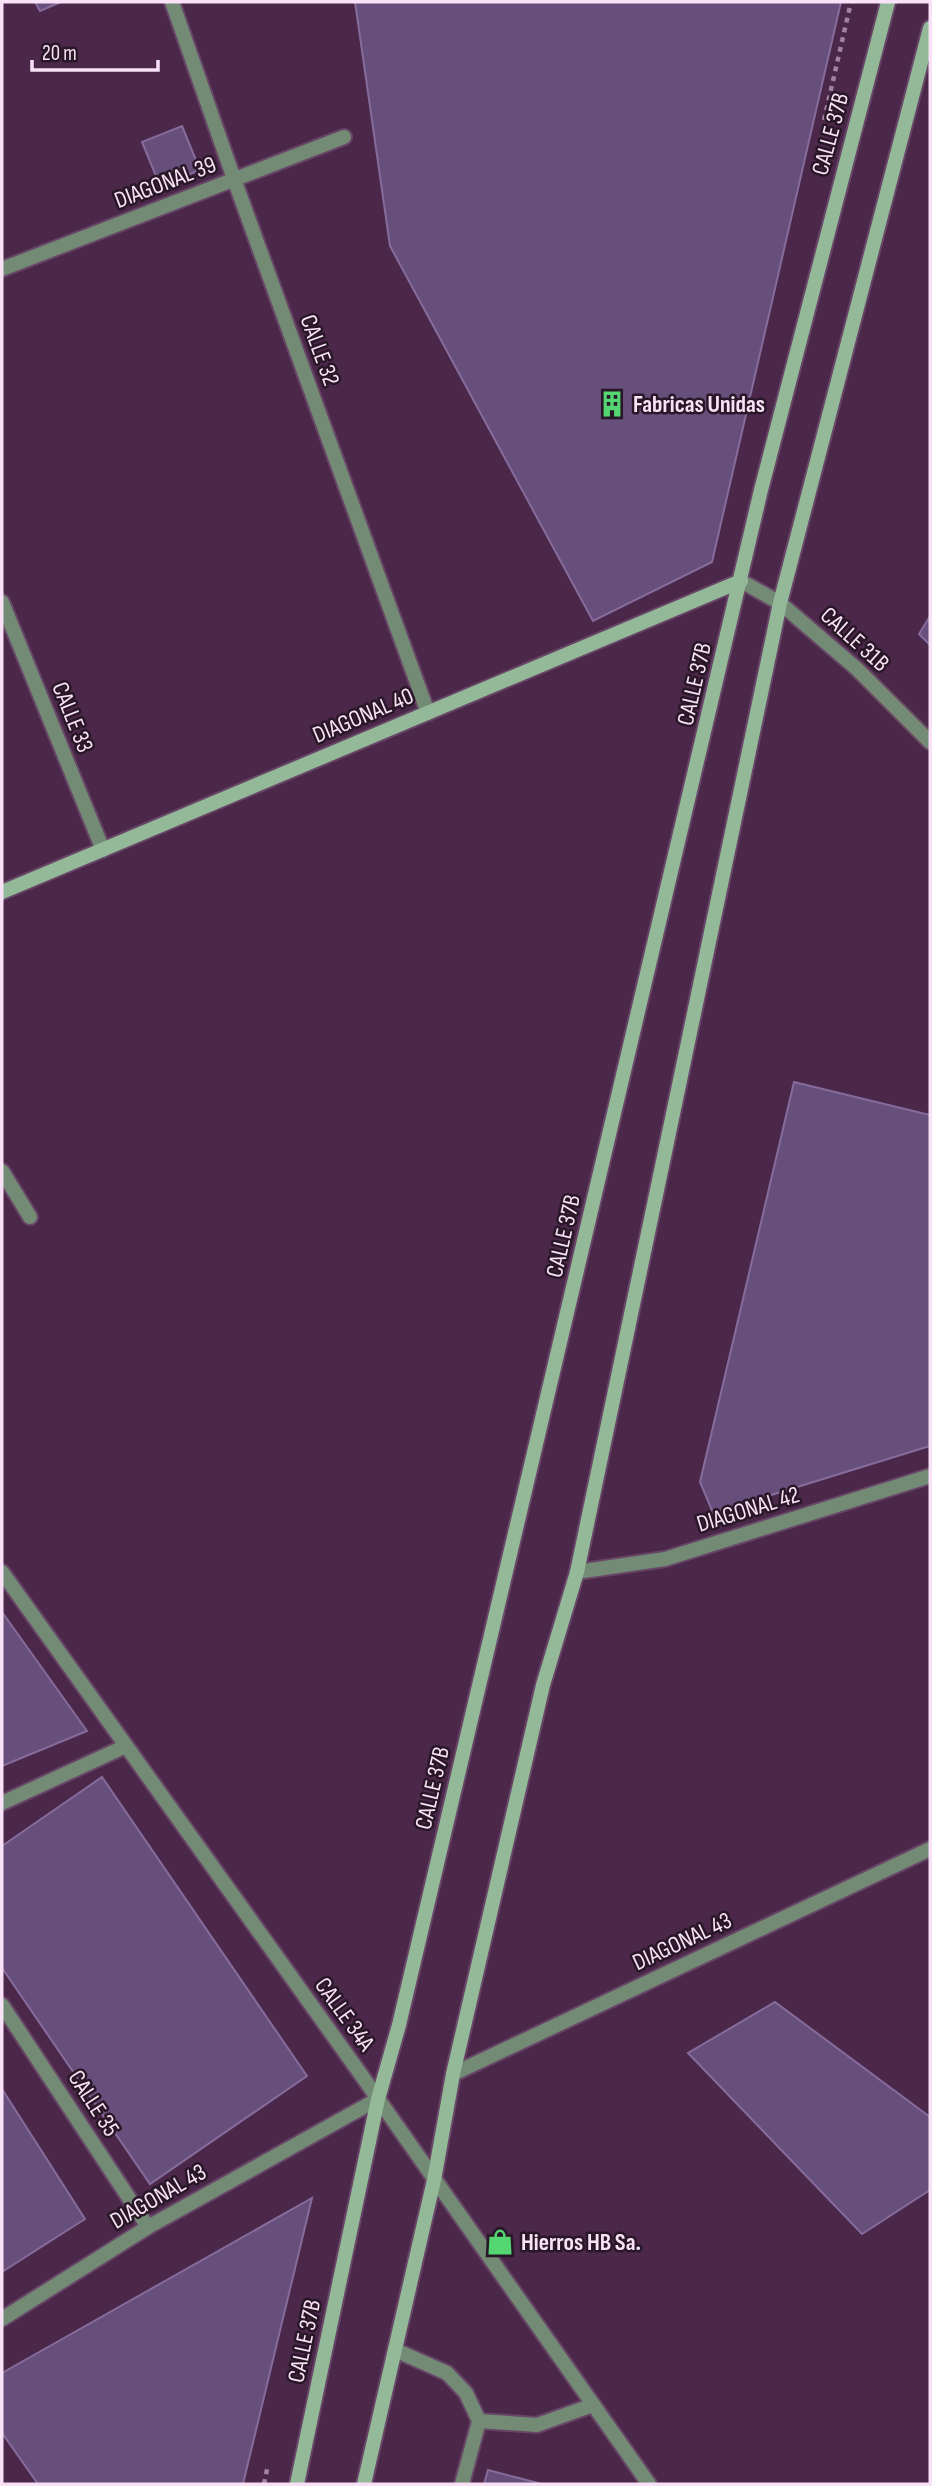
<svg xmlns="http://www.w3.org/2000/svg" width="932" height="2486" font-family="'Sofia Sans Condensed',sans-serif">
<rect width="100%" height="100%" fill="#4b274a"/>
<g fill="#674f7b" stroke="#856c9b" stroke-width="2">
<path d="M35,2H61L40,11Z"/>
<path d="M355,2H841L712,562L593,621L390,246Z"/>
<path d="M182,126L200,170L160,186L142,142Z"/>
<path d="M930,616V645L919,634Z"/>
<path d="M794,1082L930,1115V1446L713,1513L700,1482Z"/>
<path d="M2,1612L87,1731L2,1766Z"/>
<path d="M102,1777L307,2076L150,2184L2,1968V1846Z"/>
<path d="M775,2002L930,2117V2190L862,2234L688,2053Z"/>
<path d="M2,2089L85,2219L2,2272Z"/>
<path d="M312,2198L243,2484H38L2,2433V2373Z"/>
<path d="M488,2470L542,2484H484Z"/>
</g>
<g fill="none" stroke-linecap="round" stroke-linejoin="round">
<g stroke="#674566" stroke-width="18">
<g id="lane">
<path d="M2,1171L30,1217"/>
<path d="M395,2350L447,2373L466,2393L479,2421L462,2484"/>
<path d="M479,2421L537,2425L593,2405"/>
</g>
</g>
<g stroke="#674566" stroke-width="18">
<g id="street">
<path d="M172,2L234,179L428,713"/>
<path d="M2,269L344,137"/>
<path d="M741,581L780,603L857,669L930,742"/>
<path d="M2,602L103,850"/>
<path d="M2,1572L362,2076L649,2484"/>
<path d="M577,1572L665,1559L930,1476"/>
<path d="M2,1803L126,1746"/>
<path d="M2,2005L148,2227"/>
<path d="M453,2074L930,1849"/>
<path d="M2,2319L148,2227L378,2099"/>
</g>
</g>
<g stroke="#674566" stroke-width="18">
<g id="secondary">
<path d="M2,892L741,581"/>
<path d="M297,2484L378,2099L399,2025L761,490L888,2"/>
<path d="M364,2484L434,2180L453,2074L543,1685L577,1572L780,603L930,28"/>
</g>
</g>
<g stroke="#a183a0" stroke-width="4.5" stroke-dasharray="5 5" stroke-linecap="butt">
<path d="M824,120L851,2"/>
<path d="M264,2484L268,2465"/>
</g>
<use href="#lane" stroke="#738a75" stroke-width="14"/>
<use href="#street" stroke="#738a75" stroke-width="14"/>
<use href="#secondary" stroke="#94b998" stroke-width="14"/>
</g>
<defs>
<g id="building-bare" transform="scale(2.1)"><path d="M-4-6H4V6H1V3H-1V6H-4ZM-2.5-4.3h1.7v1.8h-1.7ZM.8-4.3h1.7v1.8H.8ZM-2.5-1h1.7V.8h-1.7ZM.8-1h1.7V.8H.8Z" fill="#54d672" stroke="#281727" stroke-width="2.5" paint-order="stroke"/></g>
<g id="shop-bare" transform="scale(2.1)"><path d="M-5-2.5h2.3a2.7 3.5 0 0 1 5.4 0H5L5.5 6h-11ZM-1.5-2.5h3a1.5 2.3 0 0 0-3 0Z" fill="#54d672" stroke="#281727" stroke-width="2.5" paint-order="stroke"/></g>
</defs>
<g fill-rule="evenodd">
<use href="#building-bare" x="612" y="404"/>
<use href="#shop-bare" x="500" y="2242"/>
</g>
<g text-anchor="middle" stroke-width="5" stroke-linejoin="round" paint-order="stroke">
<g font-size="24" fill="#f9e1f7" stroke="#281727">
<text transform="translate(830 134) rotate(-75)" y="8">CALLE 37B</text>
<text transform="translate(165 182) rotate(-21)" y="8">DIAGONAL 39</text>
<text transform="translate(320 350) rotate(70)" y="8">CALLE 32</text>
<text transform="translate(855 639) rotate(42)" y="8">CALLE 31B</text>
<text transform="translate(694 684) rotate(-77)" y="8">CALLE 37B</text>
<text transform="translate(363 715) rotate(-23)" y="8">DIAGONAL 40</text>
<text transform="translate(73 717) rotate(68)" y="8">CALLE 33</text>
<text transform="translate(563 1236) rotate(-77)" y="8">CALLE 37B</text>
<text transform="translate(748 1509) rotate(-17)" y="8">DIAGONAL 42</text>
<text transform="translate(432 1788) rotate(-77)" y="8">CALLE 37B</text>
<text transform="translate(682 1941) rotate(-25)" y="8">DIAGONAL 43</text>
<text transform="translate(345 2014) rotate(54)" y="8">CALLE 34A</text>
<text transform="translate(94 2103) rotate(57)" y="8">CALLE 35</text>
<text transform="translate(158 2196) rotate(-30)" y="8">DIAGONAL 43</text>
<text transform="translate(304 2341) rotate(-78)" y="8">CALLE 37B</text>
</g>
<g font-size="24" font-weight="bold" fill="#f9e1f7" stroke="#281727" text-anchor="start">
<text x="633" y="412">Fabricas Unidas</text>
<text x="521" y="2250">Hierros HB Sa.</text>
</g>
</g>
<rect width="932" height="2486" fill="none" stroke="#f9e1f7" stroke-width="7"/>
<path d="M32 60v10h126v-10" fill="none" stroke="#f9e1f7" stroke-width="3.5"/>
<text x="42" y="60" font-size="21" fill="#f9e1f7" stroke="#281727" stroke-width="5" paint-order="stroke">20 m</text>
</svg>
